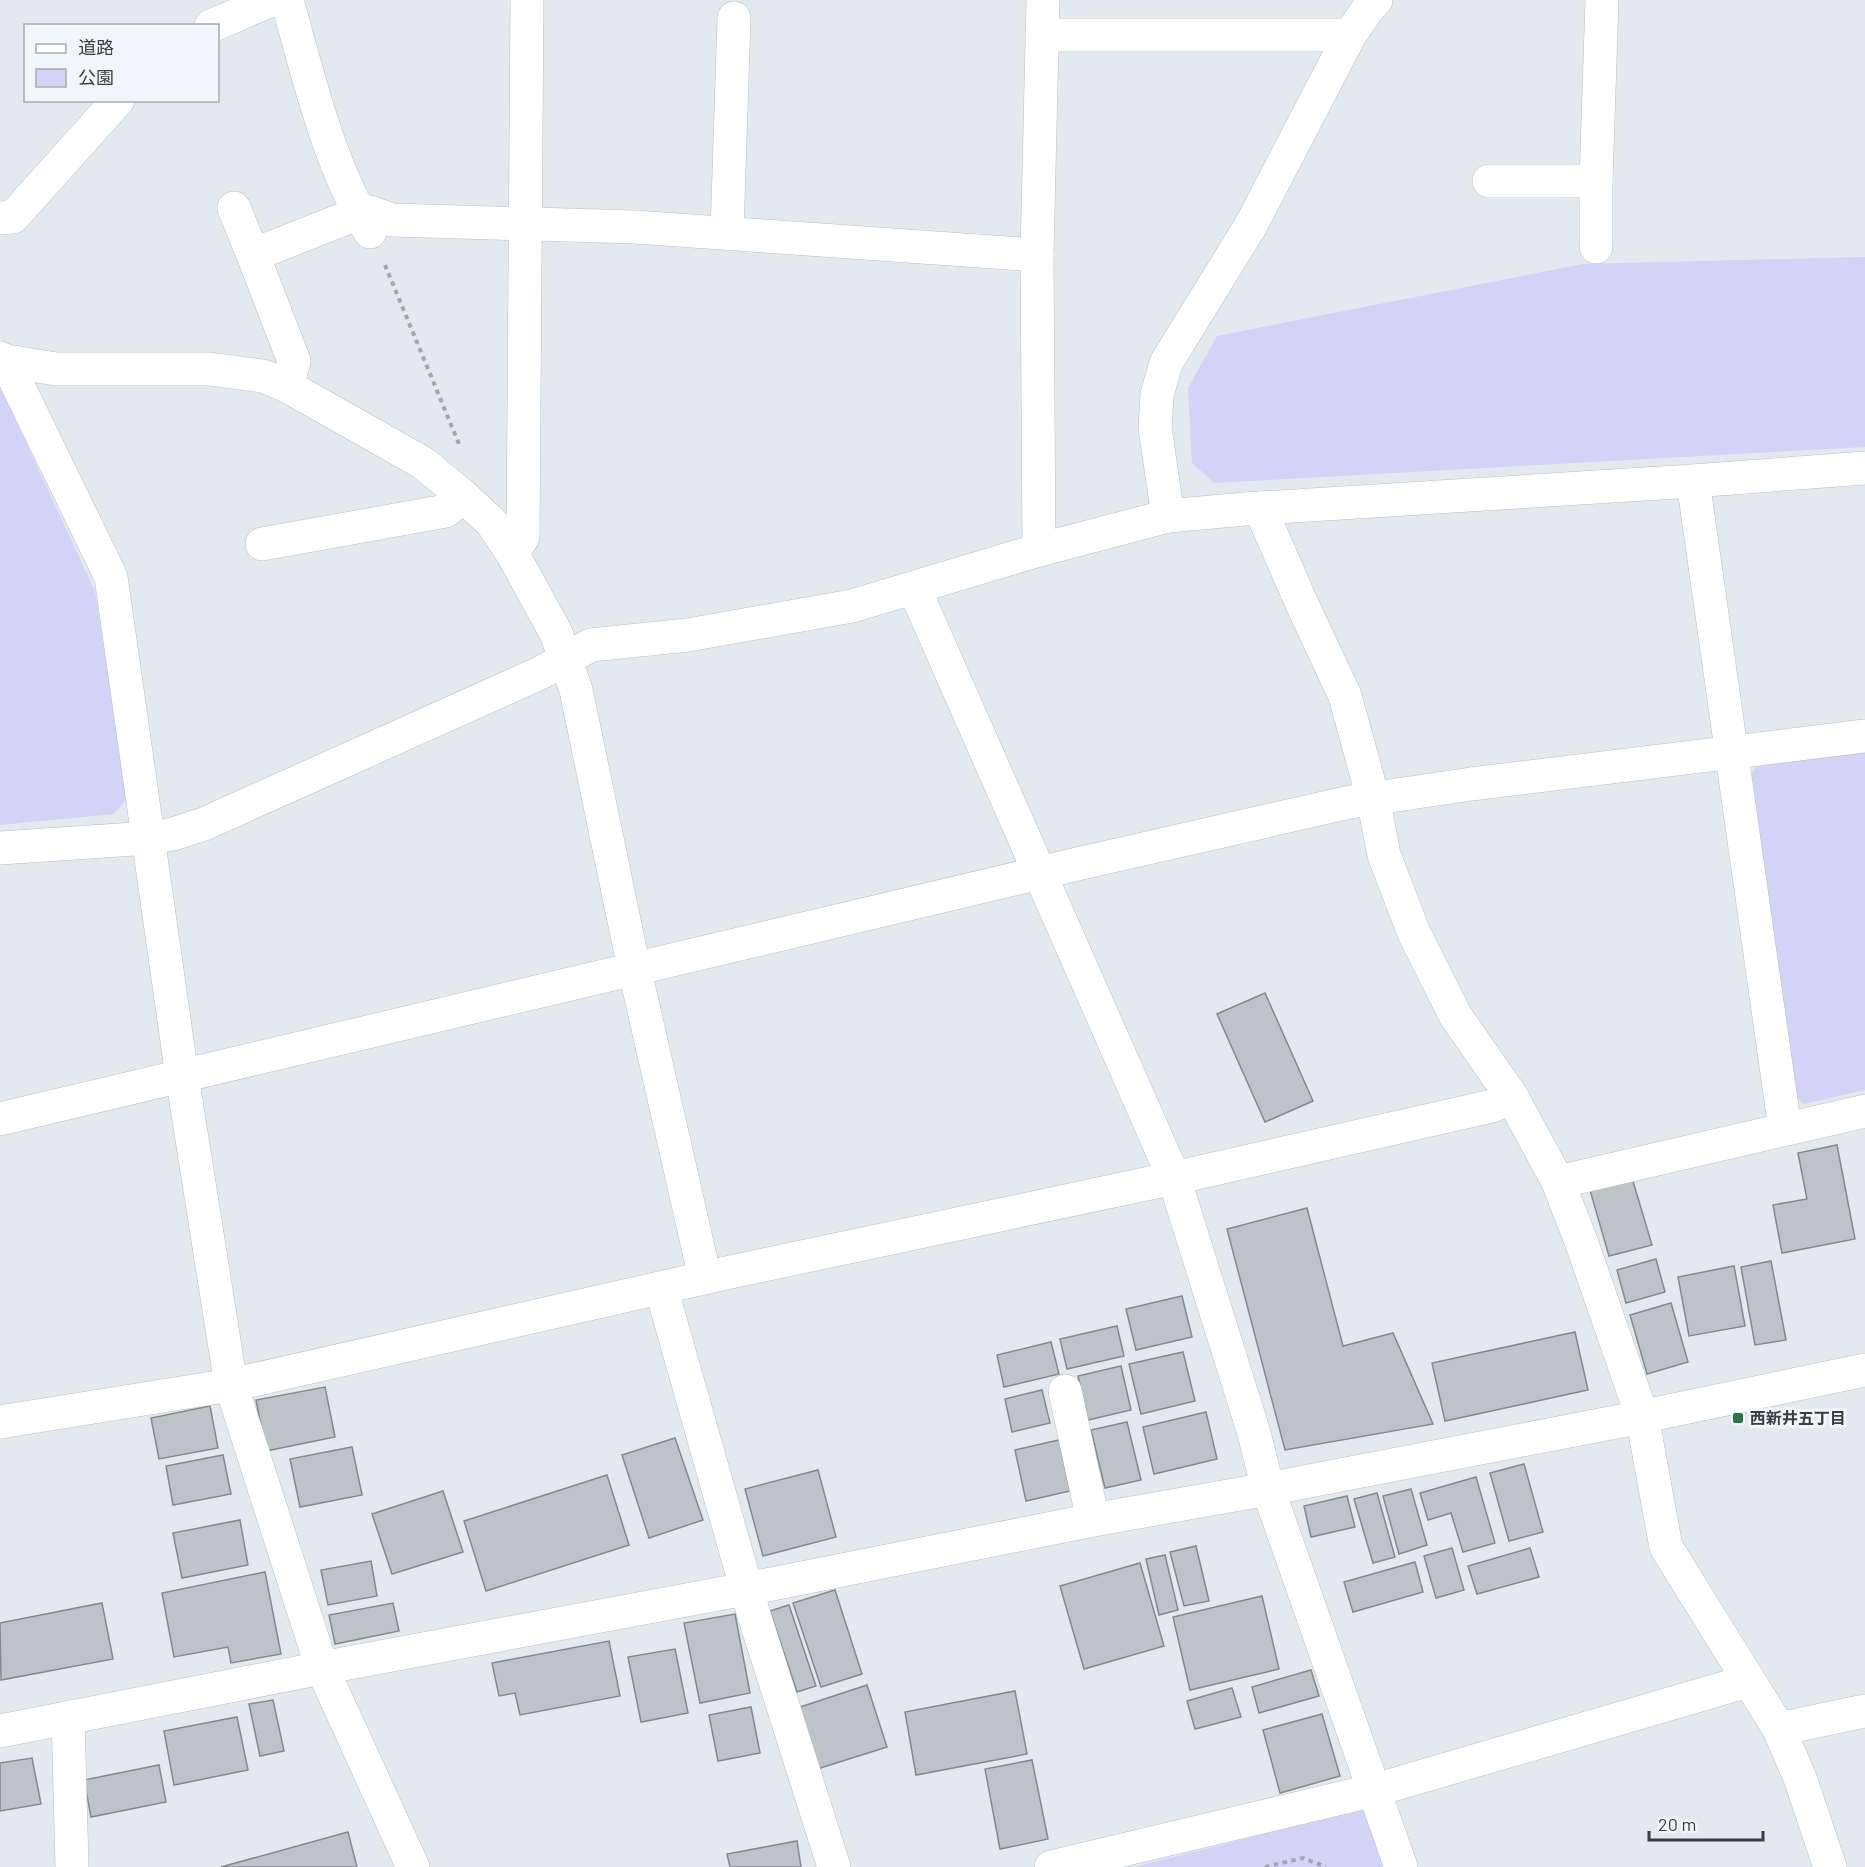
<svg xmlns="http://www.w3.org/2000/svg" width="1865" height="1867" font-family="Barlow,'Noto Sans JP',sans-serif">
<rect width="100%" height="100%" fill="#e2e9ef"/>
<g fill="#d2d3f6">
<path d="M1865,257V447L1214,483L1192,463L1188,388L1217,336L1583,264Z"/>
<path d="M0,387L95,591L127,798L114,814L0,825Z"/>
<path d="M1865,752V1090L1804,1104L1791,1093L1746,781L1759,764Z"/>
<path d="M1371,1807L1390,1867H1134Z"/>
</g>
<g fill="#bcc4c8" stroke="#828a8d" stroke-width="1.5">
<path d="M1265,993L1313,1101L1265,1122L1217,1014Z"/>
<path d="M1837,1145L1855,1239L1782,1253L1773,1205L1807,1199L1798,1153Z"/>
<path d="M1632,1178L1652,1245L1609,1256L1590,1190Z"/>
<path d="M1307,1208L1343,1346L1393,1333L1433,1424L1285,1450L1227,1229Z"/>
<path d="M1656,1259L1665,1292L1626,1303L1617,1270Z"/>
<path d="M1771,1261L1786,1340L1755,1345L1741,1267Z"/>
<path d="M1734,1266L1745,1326L1689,1336L1678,1277Z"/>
<path d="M1182,1296L1192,1337L1136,1350L1126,1309Z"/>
<path d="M1671,1303L1688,1362L1647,1374L1630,1315Z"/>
<path d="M1117,1326L1124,1356L1067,1369L1060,1339Z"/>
<path d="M1575,1332L1588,1390L1445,1421L1432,1363Z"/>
<path d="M1051,1342L1059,1374L1004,1387L997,1355Z"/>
<path d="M1183,1352L1195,1401L1141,1414L1129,1364Z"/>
<path d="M1121,1366L1131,1410L1088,1420L1078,1376Z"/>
<path d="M325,1387L335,1437L266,1451L256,1400Z"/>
<path d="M1042,1390L1050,1423L1012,1432L1005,1399Z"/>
<path d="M210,1406L218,1448L159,1459L151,1418Z"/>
<path d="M1206,1412L1217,1459L1154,1474L1143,1427Z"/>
<path d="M1127,1422L1141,1480L1105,1488L1091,1430Z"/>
<path d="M675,1438L703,1520L649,1538L622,1455Z"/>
<path d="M1059,1440L1070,1491L1026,1501L1015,1450Z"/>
<path d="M352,1447L362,1495L300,1507L290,1459Z"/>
<path d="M223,1455L231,1494L173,1505L166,1466Z"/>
<path d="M1524,1464L1543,1532L1509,1541L1490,1473Z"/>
<path d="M818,1470L836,1537L763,1556L745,1489Z"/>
<path d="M607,1475L629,1545L486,1591L464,1521Z"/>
<path d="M1476,1477L1495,1543L1463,1552L1451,1513L1428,1520L1420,1493Z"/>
<path d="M1411,1489L1427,1545L1399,1554L1383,1496Z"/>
<path d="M443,1491L463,1552L392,1574L372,1514Z"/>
<path d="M1377,1493L1395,1557L1373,1563L1354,1499Z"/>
<path d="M1347,1496L1355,1527L1311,1537L1304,1506Z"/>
<path d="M240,1520L248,1565L182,1578L173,1533Z"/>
<path d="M1196,1546L1209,1601L1184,1606L1170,1552Z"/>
<path d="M1452,1548L1464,1590L1436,1598L1424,1556Z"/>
<path d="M1530,1548L1539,1577L1477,1594L1468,1566Z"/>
<path d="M1165,1555L1178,1610L1159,1615L1146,1559Z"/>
<path d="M371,1561L377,1596L328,1605L321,1570Z"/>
<path d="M1415,1562L1423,1592L1353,1612L1344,1582Z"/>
<path d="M1140,1563L1164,1646L1084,1669L1060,1586Z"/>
<path d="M265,1572L281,1654L231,1663L228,1647L174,1657L162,1593Z"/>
<path d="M835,1590L862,1674L821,1687L793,1603Z"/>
<path d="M1262,1596L1279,1669L1190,1690L1173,1617Z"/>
<path d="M102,1603L113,1659L1,1680L0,1623Z"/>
<path d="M393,1603L399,1631L335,1644L329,1615Z"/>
<path d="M789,1605L816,1686L797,1692L770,1611Z"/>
<path d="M735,1614L750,1693L700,1703L684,1623Z"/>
<path d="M609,1641L620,1696L520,1715L515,1693L499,1696L492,1663Z"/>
<path d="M675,1649L688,1713L641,1722L628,1657Z"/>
<path d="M1311,1670L1319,1696L1259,1713L1252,1687Z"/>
<path d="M867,1685L887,1747L814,1770L794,1709Z"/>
<path d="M1232,1688L1241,1717L1195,1729L1187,1701Z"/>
<path d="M1015,1691L1027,1754L916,1775L905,1712Z"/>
<path d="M273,1700L284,1751L260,1756L249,1704Z"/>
<path d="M751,1707L760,1753L718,1761L709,1715Z"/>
<path d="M1322,1714L1340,1776L1280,1793L1263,1730Z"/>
<path d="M237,1717L248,1770L174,1785L164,1731Z"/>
<path d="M32,1758L41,1804L0,1811V1763Z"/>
<path d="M1032,1760L1048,1839L1000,1849L985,1769Z"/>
<path d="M159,1765L166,1802L91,1817L84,1780Z"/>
<path d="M348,1832L357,1867H221Z"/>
<path d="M797,1841L801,1867H730L727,1854Z"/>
</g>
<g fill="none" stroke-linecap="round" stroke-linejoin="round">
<g stroke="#b9c0c6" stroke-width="34">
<g id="minor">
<path d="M287,0C309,79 328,161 370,232"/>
<path d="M211,26L271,0"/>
<path d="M1042,35H1350"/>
<path d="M1489,181H1596"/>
<path d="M234,208L253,255"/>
<path d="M0,218L13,217L118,100"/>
<path d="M727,233L734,18"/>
<path d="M1596,247V181L1602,0"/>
<path d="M0,358L6,361L56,369H209L263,376L287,386L423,463L463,496L492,523L512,553L556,633L576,690L630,949L705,1278"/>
<path d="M6,361L111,577L182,1076L231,1385L322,1668L413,1867"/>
<path d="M287,386L294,361L253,255L359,213L370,212L392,220L635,227L1037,255"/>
<path d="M1693,481L1785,1129"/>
<path d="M1260,508L1302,604L1345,696L1373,798L1384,855L1414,933L1455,1015L1512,1097L1558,1182L1581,1241L1642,1416L1666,1547L1779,1729L1800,1778L1830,1867"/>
<path d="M1168,516L1155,428L1157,395L1166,363L1251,225L1350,35L1367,10L1376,0"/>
<path d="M262,544L446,511L463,496"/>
<path d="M1039,550L1037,255L1043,0"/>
<path d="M512,553L523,537L527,0"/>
<path d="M914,588L1174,1178L1254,1433L1268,1489L1401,1867"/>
<path d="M0,848L149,838L173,834L204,824L540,673L591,645L688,635L852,606L1039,550L1168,516L1245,509L1693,481L1865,468"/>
<path d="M0,1119L1086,862L1350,802L1471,784L1865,736"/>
<path d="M1558,1182L1865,1111"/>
<path d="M661,1288L754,1615L834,1867"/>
<path d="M1065,1391L1093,1520"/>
<path d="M0,1422L231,1385L726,1273L1174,1178L1492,1106L1512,1097"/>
<path d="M68,1717L72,1867"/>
<path d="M1779,1729L1865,1711"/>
<path d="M0,1731L322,1668L772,1584L1093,1520L1268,1489L1621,1421L1865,1370"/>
<path d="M1051,1867L1375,1790L1748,1681"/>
</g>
</g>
<g stroke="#a2a7ac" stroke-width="4" stroke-dasharray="4.5 4.5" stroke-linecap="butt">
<path d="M385,265L459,444"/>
<path d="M1265,1867L1303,1858L1326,1867"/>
</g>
<use href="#minor" stroke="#fff" stroke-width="33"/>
</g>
<rect fill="#297646" stroke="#eff6fc" stroke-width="2" x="1732" y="1412" width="12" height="12" rx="3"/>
<g text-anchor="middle" stroke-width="6" stroke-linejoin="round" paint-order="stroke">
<g font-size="16" font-weight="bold" fill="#3b3d40" stroke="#eff6fc" text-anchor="start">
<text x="1750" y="1424">西新井五丁目</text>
</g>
</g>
<rect x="24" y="24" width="195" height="78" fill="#eff6fc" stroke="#a7acb1" stroke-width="1.5"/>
<rect x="36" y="44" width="30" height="9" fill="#ffffff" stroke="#a7acb1" stroke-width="1.5"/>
<text x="78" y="54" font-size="18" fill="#3b3d40">道路</text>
<rect x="36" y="69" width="30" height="18" fill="#d2d3f6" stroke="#a7acb1" stroke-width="1.5"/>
<text x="78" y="84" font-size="18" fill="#3b3d40">公園</text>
<path d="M1649 1831v9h114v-9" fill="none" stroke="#3b3d40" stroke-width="3"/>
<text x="1658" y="1831" font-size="18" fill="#3b3d40" stroke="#eff6fc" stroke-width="4.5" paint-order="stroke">20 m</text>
</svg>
